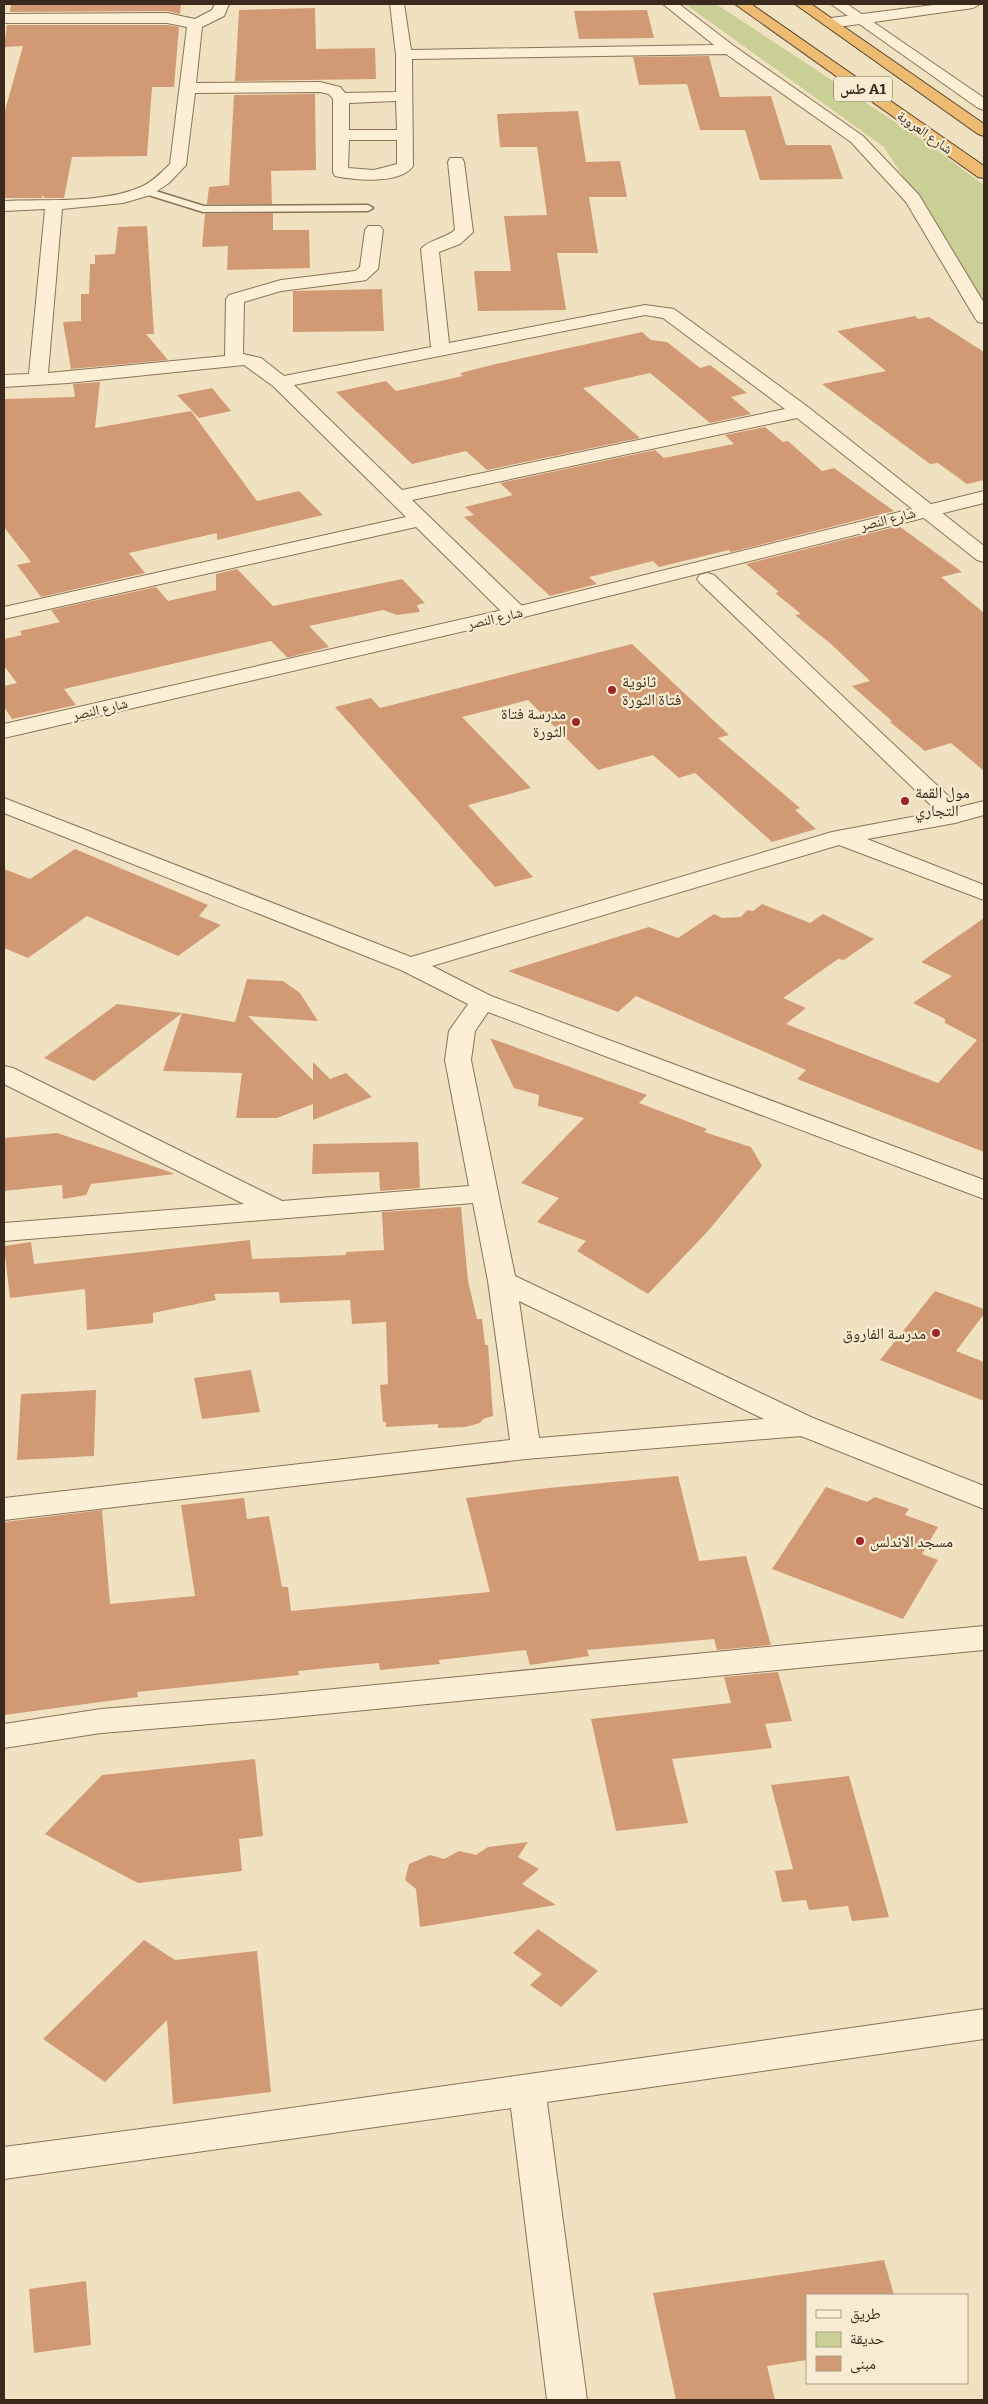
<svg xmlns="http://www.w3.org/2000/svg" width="988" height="2404" font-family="Bitter,'Noto Naskh Arabic',serif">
<rect width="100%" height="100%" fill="#f0e2c1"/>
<path fill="#c9cf95" d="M685,4H716L924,141L984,185V303L884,147Z"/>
<g fill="#d19a75">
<path d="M11,4H181L180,14L167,11L10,12Z"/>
<path d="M315,8L316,49L375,48L376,79L235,81L239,10Z"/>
<path d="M647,10L654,38L579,39L574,11Z"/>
<path d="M7,25H167L179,27L174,87H152L147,156L72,157L64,198H44L43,194L42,198H4V114L23,46L4,47Z"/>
<path d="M709,56L720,97L771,96L786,145H831L843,179L760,180L745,130H700L687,84L639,85L633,57Z"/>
<path d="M315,94L316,170L271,171L272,204H207L209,187L229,185L234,95Z"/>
<path d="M578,111L586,162L620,161L627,197H589L598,253H557L566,310L478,311L474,271H511L504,216L547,215L537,147H500L497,114Z"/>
<path d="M273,213V230H309L310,268L227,270L228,246L202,247L205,214Z"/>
<path d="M147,226L154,334H146L168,360L71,369L63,322L81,321V294H89L90,264H95V255L115,254L118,227Z"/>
<path d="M382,289L384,331L293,332V291Z"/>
<path d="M915,316L918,319L929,317L984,352V480L967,484L938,463L930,464L822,384L886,371L837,331Z"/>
<path d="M642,332L651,340L667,342L700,368L710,365L747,393L731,397L751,414L710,423L650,373L583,388L640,438L487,470L466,451L412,464L336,392L386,381L396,391L463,376L460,373L496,364Z"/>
<path d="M100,382L95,428L191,411L257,501L299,491L323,515L217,540V533L129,553L145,573L41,597L17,565L31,562L4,527V399L75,397L73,384Z"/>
<path d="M212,388L231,411L199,418L177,395Z"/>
<path d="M765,427L783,442L788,441L822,471L834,468L894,511L731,552L729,550L659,567L653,561L589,577L597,584L550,596L464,517L474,515L465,507L513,495L500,483L655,450L664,458L734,444L725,435Z"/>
<path d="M899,526L962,572L941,577L984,613V771L951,743L925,751L890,722L892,721L852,686L870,681L831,644L795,615L801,614L775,593L779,592L746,564Z"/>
<path d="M237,569L273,606L402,579L425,603L417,605L420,612L397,615L383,610L309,626L329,647L290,657H287L271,641L64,689L76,705L12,719L4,707V686L17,683L4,666V639L22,635L20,631L60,622L51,610L156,587L168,601L216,590V574Z"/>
<path d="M632,644L729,735L718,738L800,808L795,810L816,829L772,842L695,773L679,778L653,755L598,770L528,700L462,717L531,788L468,805L533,877L495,887L335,707L371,698L380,708Z"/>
<path d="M75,849L208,905L199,916L221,925L178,956L87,916L28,958L4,948V869L30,879Z"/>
<path d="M762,904L810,923L823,914L874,939L844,960L838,959L783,998L806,1008L786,1024L938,1083L977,1040L945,1023V1019L913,1003L952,976L921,962L984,918V1152L797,1079L806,1070L636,996L618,1012L508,971L649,927L678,938L714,914L722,918L741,917L747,910L753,911Z"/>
<path d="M247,979L283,981L300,993L318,1021L248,1016L313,1080V1062L330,1079L346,1073L372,1097L313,1120V1104L277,1118H236L242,1073L163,1071L182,1013L235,1022Z"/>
<path d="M117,1004L182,1013L94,1081L44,1058Z"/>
<path d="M490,1038L647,1095L639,1103L707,1129L704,1132L751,1147L762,1166L708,1231L648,1294L577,1251L586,1241L537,1222L559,1198L521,1183L584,1118L538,1106L539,1095L514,1088Z"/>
<path d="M57,1133L108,1150L175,1174L91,1184L86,1195L63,1199L62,1185L4,1191V1138Z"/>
<path d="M418,1142L420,1188L380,1191L379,1172L312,1174L313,1144Z"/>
<path d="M461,1207L468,1281L477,1319H482L485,1345H488L493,1416L483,1419L480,1423L465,1427L438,1428V1424L386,1427V1422H383L380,1385L388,1384L386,1322L352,1324L350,1300L280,1303L279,1292L214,1294L216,1300L153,1313V1323L87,1330L85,1289L10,1298L4,1246L31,1242L34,1264L250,1240L252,1259L346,1255V1252L384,1250L382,1212Z"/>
<path d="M935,1291L984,1309V1314L956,1351L984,1362V1401L880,1360Z"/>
<path d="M251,1370L260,1412L202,1419L194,1378Z"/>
<path d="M96,1390L94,1456L17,1460L21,1394Z"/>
<path d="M678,1476L699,1561L746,1556L771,1645L717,1650L714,1639L587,1650L589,1656L530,1665L526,1650L439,1660L440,1664L380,1670L379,1663L298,1671L299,1675L137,1692L138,1697L4,1715V1522L102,1510L110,1604L195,1596L181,1505L244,1498L247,1519L269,1516L282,1587H288L291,1611L490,1592L466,1498L548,1488Z"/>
<path d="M826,1487L867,1502L875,1497L909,1509L905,1515L938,1527L922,1554L938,1560L903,1619L772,1569Z"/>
<path d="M778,1672L792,1721L765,1724L772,1748L672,1759L688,1823L616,1831L591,1719L731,1703L724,1677Z"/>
<path d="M255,1759L263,1836L239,1839L242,1871L138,1883L45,1834L102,1775Z"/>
<path d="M849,1776L889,1917L852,1921L848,1906L809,1910L806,1900L782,1902L775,1871L793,1869L771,1785Z"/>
<path d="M528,1842L518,1857L539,1869L522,1884L556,1905L420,1927L416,1889L405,1880L409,1864L430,1855L444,1859L459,1851L476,1855L488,1847Z"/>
<path d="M538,1929L598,1971L561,2007L530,1985L542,1974L513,1953Z"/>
<path d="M144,1940L175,1960L257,1951L271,2092L173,2104L167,2020L105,2082L43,2039Z"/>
<path d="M884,2260L894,2295H807V2360L767,2366L775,2400H676L653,2293Z"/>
<path d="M86,2281L91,2345L34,2353L29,2289Z"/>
</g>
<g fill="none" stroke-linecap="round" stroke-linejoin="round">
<g stroke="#8b7258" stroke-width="3">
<path id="service" d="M146,188L204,206L368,205L373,208L368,211L203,212L142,193V189Z"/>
</g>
<g stroke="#8b7258" stroke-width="2">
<g id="minor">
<path d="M215,4H229L224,16L202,27L196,83L320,82L340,87L345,93L396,92V55L390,4H404L411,50L714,45L663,4H679L734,46L863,136L919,195L984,303V323L978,322L975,318L906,202L851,142L726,54L412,59L413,166C400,185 354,180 335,176L333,172V99L329,94L320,92L195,93L186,165L169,183L151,195L123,203L62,209L48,373L225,356L226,299L229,295L281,280L355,271L360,267L365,230L368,226H380L383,230L378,269L366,280L360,281L281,291L244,302L243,354L261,358L284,376L431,347L421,249C428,240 446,238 455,230L448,162L450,158H462L464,162L473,232L460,244L439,252L449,343L645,305L674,309L808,407L984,546V562L977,560L797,418L412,500L524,608L527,613L524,618L516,619L508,618L416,527L4,619V607L406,517L273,386L244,365L68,383L4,387V375L29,374L45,209L4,211V201C45,199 105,204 143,186C153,181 162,172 170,164L187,27L167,23H4V14L167,13L195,19L212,10ZM396,101L397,130H349V103ZM349,140H397V164L374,170L348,168ZM645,315L663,318L785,409L402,490L294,385Z"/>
<path d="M831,4H847L984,98V110L978,108Z"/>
<path d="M707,573L714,575L960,807L984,801V815L955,823L867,839L984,885V900L839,845L432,966L491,996L984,1180V1199L488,1012L475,1031L471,1060L515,1276L813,1418L984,1486V1509L801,1436L526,1459L4,1520V1498L510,1440L488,1281L473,1203L4,1241V1223L244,1204L4,1084V1066L13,1068L282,1201L469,1186L445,1060L449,1031L468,1004L401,970L4,813V798L411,957L832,832L938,812L700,583L697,579L700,575ZM519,1301L764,1419L539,1438Z"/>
<path d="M984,1626V1650L272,1719L101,1733L4,1748V1724L101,1709L272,1695Z"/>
<path d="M984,2009V2039L547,2102L587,2400H547L511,2108L4,2179V2147L186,2123Z"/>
</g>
</g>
<g stroke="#8b7258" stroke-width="2">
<g id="tertiary">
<path d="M941,4H980L973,8L831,28L823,23L831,18Z"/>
<path d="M984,491V503L516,619L4,738V724L516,607Z"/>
</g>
</g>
<g stroke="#58402c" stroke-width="2">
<g id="trunk">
<path d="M735,4H751L984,166V178L978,177Z"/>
<path d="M795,4H811L984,124V136L978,134Z"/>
</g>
</g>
<use href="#service" fill="#fbefd5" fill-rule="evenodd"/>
<use href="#minor" fill="#fbefd5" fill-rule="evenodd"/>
<use href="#tertiary" fill="#fbefd5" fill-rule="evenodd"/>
<use href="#trunk" fill="#edbc72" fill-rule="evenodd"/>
</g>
<g fill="#9d2427" stroke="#f7ecd1" stroke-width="2">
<circle cx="612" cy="690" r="5"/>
<circle cx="576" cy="722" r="5"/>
<circle cx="905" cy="801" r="5"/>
<circle cx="936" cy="1333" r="5"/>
<circle cx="860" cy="1541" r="5"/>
</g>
<g text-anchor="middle" stroke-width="4.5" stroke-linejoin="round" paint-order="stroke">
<g font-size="14" fill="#3a2a1d" stroke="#f7ecd1">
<text transform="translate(925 132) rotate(35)" y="5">شارع العروبة</text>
<text transform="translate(888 519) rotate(-14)" y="5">شارع النصر</text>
<text transform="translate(495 618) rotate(-13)" y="5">شارع النصر</text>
<text transform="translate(100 709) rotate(-13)" y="5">شارع النصر</text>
</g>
<rect fill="#f7ecd1" stroke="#736453" stroke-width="1" x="834" y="76.5" width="58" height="25" rx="4"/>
<g font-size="15" font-weight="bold" fill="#3a2a1d">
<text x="863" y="94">طس A1</text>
</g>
<g font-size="16" fill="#3a2a1d" stroke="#f7ecd1" text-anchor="start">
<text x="622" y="687">ثانوية<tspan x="622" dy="18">فتاة الثورة</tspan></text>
<text x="566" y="719" text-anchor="end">مدرسة فتاة<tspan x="566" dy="18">الثورة</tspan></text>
<text x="915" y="798">مول القمة<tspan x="915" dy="18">التجاري</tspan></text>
<text x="926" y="1339" text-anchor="end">مدرسة الفاروق</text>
<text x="870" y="1547">مسجد الاندلس</text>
</g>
</g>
<rect width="988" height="2404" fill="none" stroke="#3a2a1d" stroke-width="10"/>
<rect x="806" y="2294" width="162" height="90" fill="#f7ecd1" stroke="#ab9e89"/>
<rect x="816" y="2310" width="25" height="8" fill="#fbefd5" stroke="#ab9e89"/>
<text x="850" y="2319" font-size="15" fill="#3a2a1d">طريق</text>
<rect x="816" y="2332" width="25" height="15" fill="#c9cf95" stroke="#ab9e89"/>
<text x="850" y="2344" font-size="15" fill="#3a2a1d">حديقة</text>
<rect x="816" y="2356" width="25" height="15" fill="#d19a75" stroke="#ab9e89"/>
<text x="850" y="2369" font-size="15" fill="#3a2a1d">مبنى</text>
</svg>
